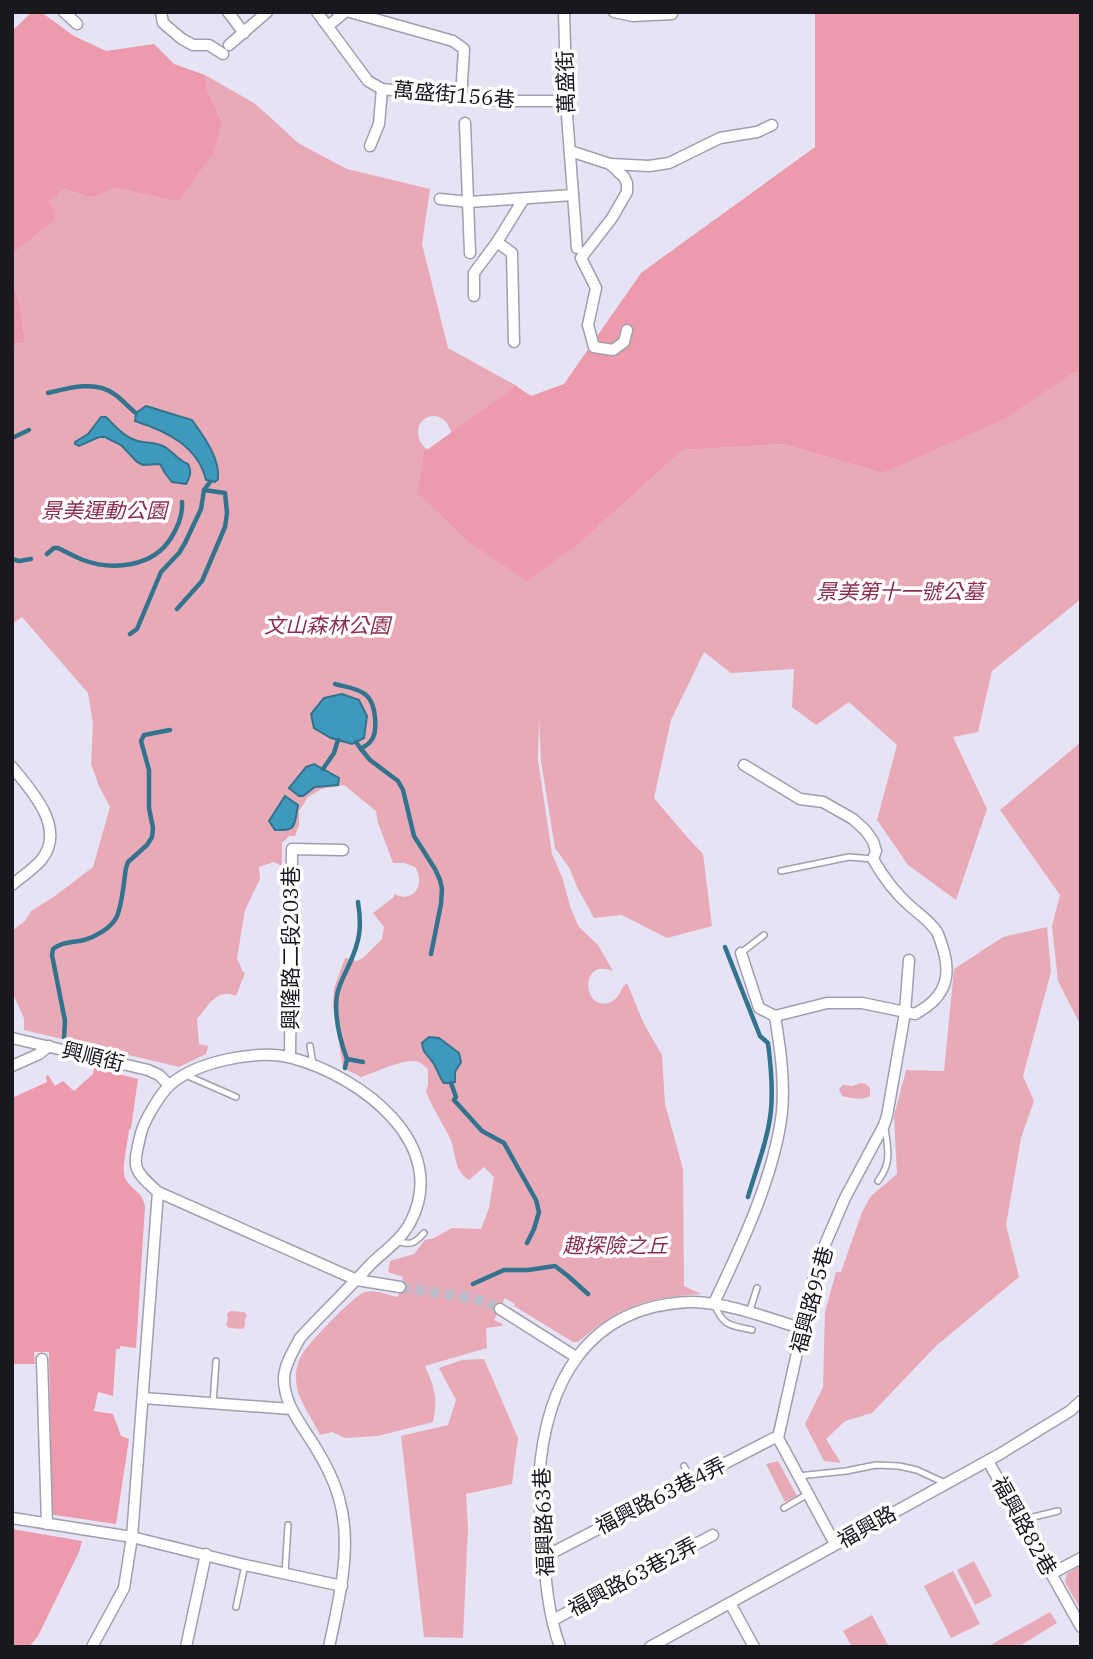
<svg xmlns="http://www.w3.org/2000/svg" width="1093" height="1659" font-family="'IBM Plex Serif','Noto Sans TC',serif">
<rect width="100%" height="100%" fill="#e6e3f5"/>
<g fill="#e9aab8">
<path d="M205,75L254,103L270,117L298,143L347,169L430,189L422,244L448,348L517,386L452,435C443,399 403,421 424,447L581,542L683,450L783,444L882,473L1048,389L1073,373L1081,371V599L992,671L978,732L953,737L987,809L956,900L908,865L877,820L897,745L849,702L816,725L792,707L794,669L731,673L704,652L671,720L654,798L687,837L703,854L712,926L667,938L622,915L594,918L577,887L570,869L555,848L541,761L539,718L538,760L552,854L562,877L571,909L579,927L598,945L613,971C576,956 584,1019 614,1000C621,995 620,988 627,983L644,1024L662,1055L665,1104L683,1169L684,1286L701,1294C645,1298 621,1305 578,1342H573L514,1306L515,1304L505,1298L494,1320L503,1324L502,1326L486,1328L487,1348L425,1366C435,1389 438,1397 433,1422L378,1436L345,1438L332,1432L320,1435C312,1417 297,1400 296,1380C295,1371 298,1361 303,1353C309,1343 355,1294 365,1292C375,1289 388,1295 398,1297L403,1277L388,1272L390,1261L414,1254L425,1240L434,1238L452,1228L481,1229L489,1208L494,1177L484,1167L469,1180C452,1169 457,1152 449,1136C441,1121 432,1107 426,1091L428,1084V1069C425,1067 422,1063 418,1062C407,1057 374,1073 361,1077L343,1068L333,1005L334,988L345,958L357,961L363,958L382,939L384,927L373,913L394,897V894C414,904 426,884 415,867L404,863H393L378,823L376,811L344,785L321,789L308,797L299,811V825L295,836H289L282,843V866L274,862L259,867L260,879L245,910L237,958L242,970L245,973L236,996C216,988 209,1005 197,1019L199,1044L208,1046L206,1054L179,1067L24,1030V1018L12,992V931L25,921L31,911L55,896L93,867L110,807L99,786L91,764L93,724L88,693L22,617L12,624V348L15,344L25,343L21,308L12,280V264L15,252L54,221L49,202L65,189L91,198L116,188L178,202L222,122L207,89Z"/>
<path d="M1081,742V1026L1058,981L1052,926L1060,895L1000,810Z"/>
<path d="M1047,927L1051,972L1023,1076L1034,1101L1021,1138L1006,1225L1019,1277L936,1346L872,1413L845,1421L826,1439L841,1463L824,1461L805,1424L823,1387L825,1312L836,1272H841L862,1212L871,1196L897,1174L894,1116L906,1070L944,1071L954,969L1003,937Z"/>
<path d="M861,1083L866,1084L870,1088V1096C861,1101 852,1098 842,1096L839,1089L843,1085L852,1086Z"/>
<path d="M230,1311L244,1312L247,1315L245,1320V1326L243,1329L229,1328L226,1325L228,1318L227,1314Z"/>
<path d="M484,1359L518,1438L512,1484L466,1494L468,1528L463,1638L424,1637L401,1436L448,1425L456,1400L439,1368L462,1360Z"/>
<path d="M778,1461L797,1496L785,1502L766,1464Z"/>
<path d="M974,1561L992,1596L975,1605L957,1570Z"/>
<path d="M1081,1565V1610L1065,1582L1067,1574Z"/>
<path d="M953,1571L980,1624L951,1638L924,1586Z"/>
<path d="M1050,1612L1057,1623L1018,1647H987Z"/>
<path d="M872,1615L889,1647H852L843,1631Z"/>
</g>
<g fill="#ec9aac">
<path d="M32,12H41L74,36L106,51L154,44L174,64L205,75L207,89L222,122L213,153L178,202L116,188L91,198L65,189L49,202C54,209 56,212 54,221L15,252L12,264V31Z"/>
<path d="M815,12H1081V371L1073,373L1004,419L882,473L783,444L683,450L581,542L527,581L469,542L418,493L424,452L516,386L531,396L564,384L641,273L815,147Z"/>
<path d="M12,280L21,308L25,343L16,344L12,348Z"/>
<path d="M94,1068L138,1079L131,1128L129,1130C128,1141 121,1169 125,1178C131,1190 142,1191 145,1206L136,1348L120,1346V1349H116L113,1396L98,1392L94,1411L113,1414L121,1436L129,1439L116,1524L55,1515L52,1513L49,1352H34L35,1364H12V1098L47,1082L46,1076L48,1075L55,1086L63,1081L74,1091L93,1074Z"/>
<path d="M12,1529L82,1541L79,1552L38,1636L29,1647H16L12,1645Z"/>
</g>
<g fill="#3d9abc" stroke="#32738d" stroke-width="2">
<path d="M146,406L192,420C204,437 220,458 218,479L215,482L206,480C198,446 166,431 135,421L136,413Z"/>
<path d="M101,417H106C115,426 125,438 138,441C149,444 154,441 165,447C173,452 179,461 188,464C192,472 190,477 186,484L172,482L165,473L160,464L143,465L137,462L121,445L105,437H99L79,446L75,444V442L88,434Z"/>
<path d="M342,694L359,700L367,716L364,738L352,744L331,738L314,728L311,714L324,698Z"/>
<path d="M314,764L339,778L338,785L315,787L303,796H299L289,788L306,767Z"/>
<path d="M285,796L298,805C294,825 298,831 275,830L269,821Z"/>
<path d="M429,1037L439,1038L459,1053L461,1062L455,1072V1082L451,1083H444C438,1076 437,1066 431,1060C426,1053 423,1053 422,1043Z"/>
</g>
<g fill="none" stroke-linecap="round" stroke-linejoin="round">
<g stroke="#32738d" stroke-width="4.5">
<path d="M48,393C68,388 96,380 114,394C122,399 128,407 136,413"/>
<path d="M12,438L29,430"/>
<path d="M47,554L54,548H58C66,552 75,557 83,560C113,571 153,567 171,538C178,527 183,516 182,502"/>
<path d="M12,559L19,561L31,559"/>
<path d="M177,609L202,581L225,527L227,513L225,493L204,490"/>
<path d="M130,634L137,629L161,572L179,553L185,543L201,509L204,490L210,482"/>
<path d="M335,684C345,687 358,688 366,695C376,703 379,733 370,742C368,745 364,746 361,749L356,742"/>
<path d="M361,749L370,760L398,781L403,790L414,836L435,869L440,880L442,889L441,904L431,954"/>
<path d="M323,769L334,753L338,740"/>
<path d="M725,947L760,1036L768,1043C771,1066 773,1088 771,1110C768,1140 756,1169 748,1197"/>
<path d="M64,1037L65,1021L52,955L53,949C64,941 72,943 84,940C95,937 111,928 116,918C122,908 124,880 126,868L128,862L147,845L152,837L153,828L149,808V770L141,741L144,735L170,730"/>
<path d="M347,1059C340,1040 334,1015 337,995C339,984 345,974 349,965C360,941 362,927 358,902"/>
<path d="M345,1068L347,1059L363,1062"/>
<path d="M451,1083L456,1097L454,1100L482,1131L504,1143L536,1200L539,1212L534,1229L527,1243"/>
<path d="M473,1284L504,1270H528L555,1266L568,1276L588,1294"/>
</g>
<path stroke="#bdbaca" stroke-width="10" stroke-dasharray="10 5" stroke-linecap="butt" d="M400,1287L471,1298L483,1301L500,1309"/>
<g stroke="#a19eaf" stroke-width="8">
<g id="service">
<path d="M781,871L849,857L873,859"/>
<path d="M741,953L764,935"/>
<path d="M310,1046L313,1065"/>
<path d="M188,1076L236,1097"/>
<path d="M878,1181C892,1162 888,1150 885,1128"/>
<path d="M395,1241C411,1245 413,1245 424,1233"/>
<path d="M715,1306C724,1327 731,1325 752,1330"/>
<path d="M749,1313L757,1288"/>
<path d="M213,1403L216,1361"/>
<path d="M684,1466L691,1480"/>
<path d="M798,1476L846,1471L876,1465L899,1466L917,1470L945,1483"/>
<path d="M784,1508L808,1494"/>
<path d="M1021,1520L1058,1511"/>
<path d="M285,1573L288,1525"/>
<path d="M236,1607L245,1565"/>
</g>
</g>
<g stroke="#a19eaf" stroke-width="13">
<g id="minor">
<path d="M64,12L77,24"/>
<path d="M161,12L163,23L182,39L193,45H209L223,54"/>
<path d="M228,12L244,33"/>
<path d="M317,12L368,81L382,89L461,98L510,101H566"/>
<path d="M350,12L453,41L464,49L461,98"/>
<path d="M564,12L567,115L577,248"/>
<path d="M614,12L633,16L672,14"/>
<path d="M328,26L345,12"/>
<path d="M229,45L267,12"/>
<path d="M465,123L470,253"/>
<path d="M370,146L379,124L382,89"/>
<path d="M570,151L610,164L624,177L627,183V192L612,218L581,258L596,288L588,325L594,347L613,350L624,342L627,330"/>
<path d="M610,164L649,166L669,163L720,138L757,132L772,125"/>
<path d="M440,199L469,202L573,195"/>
<path d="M474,296V273L497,242"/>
<path d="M514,342L512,253L497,242L523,200"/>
<path d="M12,767C32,791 66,828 42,859C34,869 21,877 12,885"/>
<path d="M741,953L759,1008L775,1016L827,1003H862L915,1014C941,1000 952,982 944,952C942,946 940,938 937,932C930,921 919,914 910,906C894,892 883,877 873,859L876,851L873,841L865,830L853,819L823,802L800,799L744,765"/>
<path d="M12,1038L148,1070L159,1075L169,1085"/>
<path d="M290,1057L292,849L343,850"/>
<path d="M12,1066L39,1054L49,1046"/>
<path d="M158,1192L357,1280L400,1287"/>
<path d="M714,1303C741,1246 775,1175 782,1112C785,1080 780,1047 775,1016"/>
<path d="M500,1309L576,1357"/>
<path d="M42,1359L47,1524"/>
<path d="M143,1398L291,1409"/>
<path d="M988,1461L1081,1627"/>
<path d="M12,1518L132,1537L245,1565L342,1586"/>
<path d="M835,1544L778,1438L817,1263L845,1198L884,1125L887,1116L905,1013L909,960"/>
<path d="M544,1557L774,1438H778"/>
<path d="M1051,1574L1081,1558"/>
<path d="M730,1603L754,1647"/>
<path d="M553,1620L713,1535"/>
<path d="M92,1647L124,1588L132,1537L158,1192C131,1168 133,1168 141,1133C144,1121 161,1092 171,1084C198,1061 259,1049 292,1058C360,1076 452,1144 410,1223C401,1240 383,1252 370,1265C347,1290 323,1313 300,1338C294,1350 285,1363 284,1377C283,1403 301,1424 314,1445C324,1461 334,1480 339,1498C353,1547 339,1599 329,1647"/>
<path d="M186,1647L206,1554"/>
<path d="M560,1647C548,1614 545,1577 543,1542C541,1521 538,1500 539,1479C545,1384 586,1306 690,1302C723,1301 771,1319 803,1329"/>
<path d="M650,1647L1000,1454L1070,1411L1081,1401"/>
</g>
</g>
<use href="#service" stroke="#fff" stroke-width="5"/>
<use href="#minor" stroke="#fff" stroke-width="10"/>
</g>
<g text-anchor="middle" stroke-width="7" stroke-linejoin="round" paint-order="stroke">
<g font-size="21" fill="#1a181f" stroke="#fff">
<text transform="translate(566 82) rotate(-92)" y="7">萬盛街</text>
<text transform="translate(454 95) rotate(5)" y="7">萬盛街156巷</text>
<text transform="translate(291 948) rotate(-90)" y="7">興隆路二段203巷</text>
<text transform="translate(93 1057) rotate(14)" y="7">興順街</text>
<text transform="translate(812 1300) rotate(-75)" y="7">福興路95巷</text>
<text transform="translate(661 1496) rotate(-27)" y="7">福興路63巷4弄</text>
<text transform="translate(544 1522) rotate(-92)" y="7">福興路63巷</text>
<text transform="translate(1024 1526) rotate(61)" y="7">福興路82巷</text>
<text transform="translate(867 1527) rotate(-29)" y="7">福興路</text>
<text transform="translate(633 1577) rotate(-28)" y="7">福興路63巷2弄</text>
</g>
<g font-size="21" font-style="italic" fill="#8d2e4c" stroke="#fff">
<text x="104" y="518">景美運動公園</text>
<text x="900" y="599">景美第十一號公墓</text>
<text x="327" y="633">文山森林公園</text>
<text x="615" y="1253">趣探險之丘</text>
</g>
</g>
<rect width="1093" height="1659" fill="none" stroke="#1a181f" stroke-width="28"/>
</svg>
